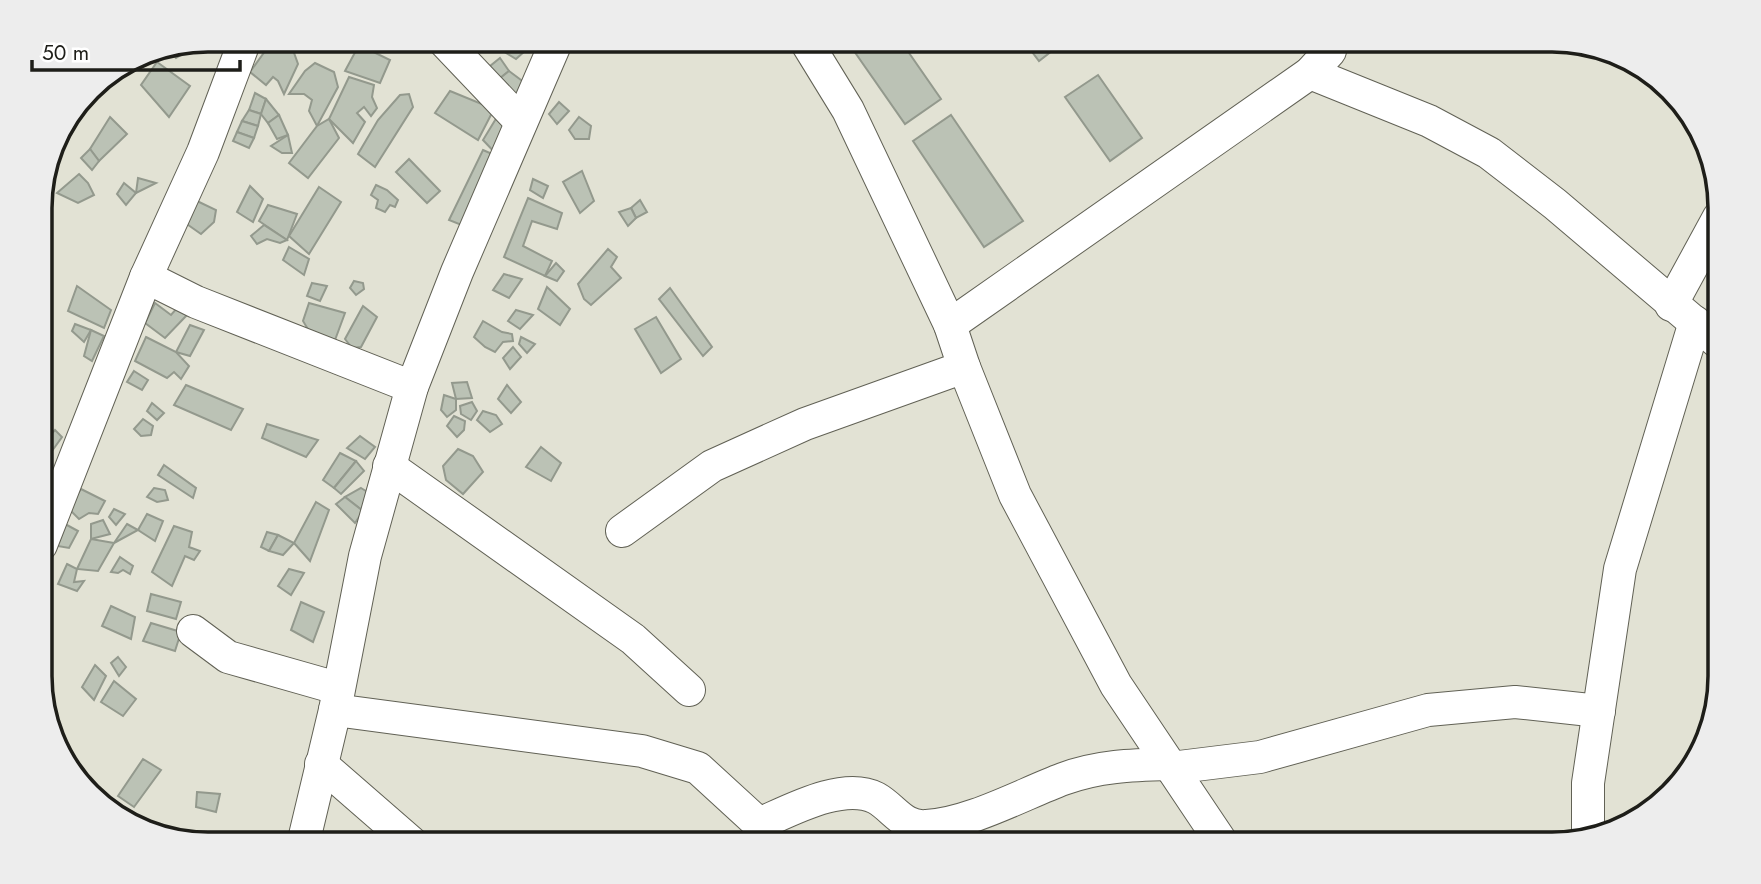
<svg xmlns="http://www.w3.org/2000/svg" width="1761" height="884" font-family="Jost,sans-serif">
<rect width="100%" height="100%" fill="#e2e2d4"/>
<g fill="#bbc2b5" stroke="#93998d" stroke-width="2">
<path d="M273,40L283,50H293L298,64L284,94L278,81L273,77L266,85L250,72Z"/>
<path d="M508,40H514L525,51L516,59L503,51Z"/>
<path d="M869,40H900L941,99L905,124L854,51Z"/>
<path d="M1023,40H1066L1039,61Z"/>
<path d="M202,42L176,58L167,48Z"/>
<path d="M359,45L390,60L380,83L345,71Z"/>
<path d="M500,58L509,71L489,87L479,75Z"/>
<path d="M157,62L190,86L169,117L141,85Z"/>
<path d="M315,63L334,72L338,87L317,126L309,111L312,100L304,94H289L305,71Z"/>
<path d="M509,71L529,86L516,106L489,87Z"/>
<path d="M1098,75L1142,138L1110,161L1065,97Z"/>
<path d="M349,77L374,85L372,97L377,108L371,116L364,107L357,113L365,122L353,143L329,119Z"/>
<path d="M450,91L494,109L478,140L435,113Z"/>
<path d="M255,93L266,99L261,114L249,110Z"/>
<path d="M409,94L413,107L375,167L358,154L378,120L400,95Z"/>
<path d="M266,99L279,115L268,123L261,114Z"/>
<path d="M559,102L569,111L557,124L549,114Z"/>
<path d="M249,110L261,114L258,126L242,121Z"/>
<path d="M279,115L288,135L277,139L268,123Z"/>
<path d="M951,115L1023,221L984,247L913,141Z"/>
<path d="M110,117L127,134L99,161L90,149Z"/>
<path d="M497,117L512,129L499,157L483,140Z"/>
<path d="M579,117L591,126L589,139H575L569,130Z"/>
<path d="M329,119L339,138L308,178L289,163L317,126Z"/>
<path d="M242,121L258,126L254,138L237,132Z"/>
<path d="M237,132L254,138L249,148L233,141Z"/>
<path d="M288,135L292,153H282L271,146Z"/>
<path d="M90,149L99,161L92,170L81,158Z"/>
<path d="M483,150L499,157L469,228L449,220Z"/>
<path d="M409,159L440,191L427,203L396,172Z"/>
<path d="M582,171L594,201L580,213L563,182Z"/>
<path d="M79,174L88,183L94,195L78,203L57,193Z"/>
<path d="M138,178L156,183L136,193Z"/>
<path d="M533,179L548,186L543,198L530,190Z"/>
<path d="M124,183L136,193L126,205L117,194Z"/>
<path d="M376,185L387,190L398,200L395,207L390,205L385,212L376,208L378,200L371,195Z"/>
<path d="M250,186L263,199L253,222L237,212Z"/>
<path d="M319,187L341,202L309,254L289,236Z"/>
<path d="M528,198L562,213L557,229L532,221L523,246L552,261L545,276L504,257Z"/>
<path d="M640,200L647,212L636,218L631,208Z"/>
<path d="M197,201L216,210L214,222L201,234L184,222Z"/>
<path d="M268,205L297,214L287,240L259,221Z"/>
<path d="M631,208L636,218L628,226L619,212Z"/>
<path d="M264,225L287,240L280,243L267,239L257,244L251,236Z"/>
<path d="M289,247L309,259L304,275L283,260Z"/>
<path d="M608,249L617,257L611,267L621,278L591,305L584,299L578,284Z"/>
<path d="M556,263L564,271L557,281L545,276Z"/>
<path d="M504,274L522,279L509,298L493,290Z"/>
<path d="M354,281L363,283L364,289L356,295L350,288Z"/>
<path d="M312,283L327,286L320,301L307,296Z"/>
<path d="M77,286L111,310L104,328L68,311Z"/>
<path d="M547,287L570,309L560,325L538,309Z"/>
<path d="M670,288L712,347L703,356L659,299Z"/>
<path d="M155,303L171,315L178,307L187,315L165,338L145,323Z"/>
<path d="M309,303L345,313L335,340L309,331L303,321Z"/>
<path d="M363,306L377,317L361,347L352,348L345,339Z"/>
<path d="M516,310L533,315L520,329L508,321Z"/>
<path d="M656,317L681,359L661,373L635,329Z"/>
<path d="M483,321L502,332L512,334L513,341L503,342L495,352L485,347L474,337Z"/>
<path d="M75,324L91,330L84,342L72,331Z"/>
<path d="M190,325L204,330L190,356L176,352Z"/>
<path d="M91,330L104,336L92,361L84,356Z"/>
<path d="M146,337L176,352L189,366L181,379L174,372L167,378L135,361Z"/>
<path d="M521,337L535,344L527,353L519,344Z"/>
<path d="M513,347L521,357L510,369L503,358Z"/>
<path d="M134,371L148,380L142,390L127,382Z"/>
<path d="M467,382L472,398L456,399L452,383Z"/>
<path d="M186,385L243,409L231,430L174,405Z"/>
<path d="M507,385L521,402L511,413L498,399Z"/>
<path d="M444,395L456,399V410L447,417L441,410Z"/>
<path d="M472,402L477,411L471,420L461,414L460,406Z"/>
<path d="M152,403L164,413L157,420L147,411Z"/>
<path d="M483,411L496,415L502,424L490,432L477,420Z"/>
<path d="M454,416L465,421L464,430L457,437L447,426Z"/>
<path d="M143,419L153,426L151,435L141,436L134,429Z"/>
<path d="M267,424L318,440L306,457L262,438Z"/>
<path d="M55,430L62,437L52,451L44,442Z"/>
<path d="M360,436L375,447L365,459L347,448Z"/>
<path d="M541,447L561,463L551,481L526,467Z"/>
<path d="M458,449L473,456L483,472L463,494L446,480L443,466Z"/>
<path d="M340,453L356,461L334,488L323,480Z"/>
<path d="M356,461L364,471L341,494L334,488Z"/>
<path d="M164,465L196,488L193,498L158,475Z"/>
<path d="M154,488L165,490L168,500L157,502L147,497Z"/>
<path d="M361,488L374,496L363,511L345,497Z"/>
<path d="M81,489L105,501L98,514L89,513L79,519L68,508Z"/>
<path d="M345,497L363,511L355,523L336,504Z"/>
<path d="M316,502L329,510L310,561L294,543Z"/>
<path d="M114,509L125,514L116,525L109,517Z"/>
<path d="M147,514L163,521L155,541L138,530Z"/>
<path d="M103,520L110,534L91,539V524Z"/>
<path d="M65,524L78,531L69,548L52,545Z"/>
<path d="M127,524L138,530L114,543Z"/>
<path d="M174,526L192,532L189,547L200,551L194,560L185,556L172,586L152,572Z"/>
<path d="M267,532L278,535L269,551L261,547Z"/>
<path d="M278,535L294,543L283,555L269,551Z"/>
<path d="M91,539L114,543L98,571L77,569Z"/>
<path d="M120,557L133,566L130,574L123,570L118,573L111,572Z"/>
<path d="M67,564L77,569L74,582L84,581L77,591L58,584Z"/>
<path d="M289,569L304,573L291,595L278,586Z"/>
<path d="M151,594L181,602L176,619L147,611Z"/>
<path d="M301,602L324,612L313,642L291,630Z"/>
<path d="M111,606L135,617L131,639L102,626Z"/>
<path d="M151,623L181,632L175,651L143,641Z"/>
<path d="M118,657L126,667L119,676L111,663Z"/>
<path d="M95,665L106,676L94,700L82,687Z"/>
<path d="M114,681L136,699L123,716L101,702Z"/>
<path d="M143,759L161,770L134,807L118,796Z"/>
<path d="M197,792L220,794L216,812L196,807Z"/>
</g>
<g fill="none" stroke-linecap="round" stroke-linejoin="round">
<g stroke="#616155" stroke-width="34">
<g id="street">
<path d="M443,40L521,122"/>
<path d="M805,40L848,110L950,325L964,367L1015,495L1116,685L1222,843"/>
<path d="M1310,73L1429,121L1489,153L1555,204L1720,344"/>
<path d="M146,277L196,302L412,387"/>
<path d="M1671,305L1719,217"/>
<path d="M950,325L1310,73L1330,51L1332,40"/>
<path d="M389,466L633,639L689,690"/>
<path d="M622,531L712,466L805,424L964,367"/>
<path d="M41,545L146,277L203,152L245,40"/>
<path d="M193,631L228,657L337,688"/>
<path d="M335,710L642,751L698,768L759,824L771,844"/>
<path d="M321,764L413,844"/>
<path d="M1171,768L1260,757L1428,710L1515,702L1599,711"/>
<path d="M759,824C789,811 843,781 876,798C894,808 903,828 926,826C969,824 1023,794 1063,779C1098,766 1132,765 1169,764"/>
<path d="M1588,835V783L1620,569L1695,322"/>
<path d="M303,844L335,710L365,556L412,387L457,272L557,40"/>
</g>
</g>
<use href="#street" stroke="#fff" stroke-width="32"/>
</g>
<path d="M0 0H1761V884H0ZM208 52H1552A156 156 0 0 1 1708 208V676A156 156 0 0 1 1552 832H208A156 156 0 0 1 52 676V208A156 156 0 0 1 208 52Z" fill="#ededed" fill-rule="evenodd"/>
<path fill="none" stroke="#1e1e19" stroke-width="3.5" d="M208 52H1552A156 156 0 0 1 1708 208V676A156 156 0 0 1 1552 832H208A156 156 0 0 1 52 676V208A156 156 0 0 1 208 52Z"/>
<path d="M32 60v10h208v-10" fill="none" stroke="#1e1e19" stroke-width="3.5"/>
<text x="42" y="60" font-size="21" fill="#1e1e19" stroke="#ffffff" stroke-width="5" paint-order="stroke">50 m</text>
</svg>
